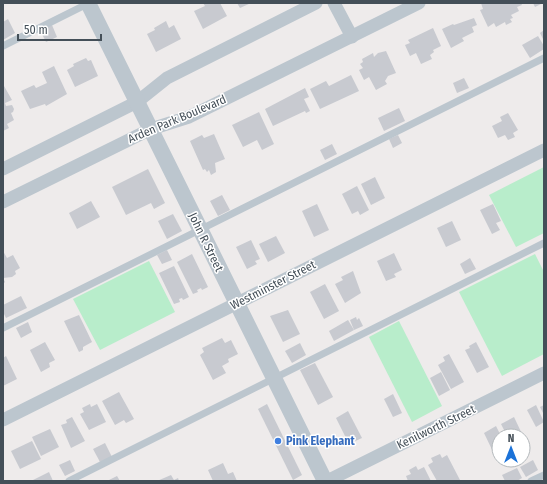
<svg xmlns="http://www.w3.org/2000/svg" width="547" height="484" font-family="'Fira Sans Condensed',sans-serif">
<rect width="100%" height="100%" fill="#eeebeb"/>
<g fill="#b8edcb">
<path d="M544,167V233L516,247L489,195Z"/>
<path d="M535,254L544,272V354L502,376L459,292Z"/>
<path d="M149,261L175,312L100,350L73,299Z"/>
<path d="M399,321L442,406L412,422L369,337Z"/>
</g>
<g fill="#c8cad0">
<path d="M203,3H220L227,16L203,29L194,11L205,6Z"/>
<path d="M237,3H251L240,8Z"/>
<path d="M481,3H521L522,5L517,7L519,11L511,15L513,18L510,19L512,22L506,25L505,22L496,27L494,23L488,27L480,10L483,9Z"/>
<path d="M533,3H543L535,7Z"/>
<path d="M474,18L477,25L472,27L474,32L462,38L464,41L451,48L442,29L453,24L454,25Z"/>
<path d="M8,19L15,33L3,40V22Z"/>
<path d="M166,21L169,28L174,25L181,39L156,52L147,34L155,30L154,28Z"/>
<path d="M52,25L57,37L46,42L40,30Z"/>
<path d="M433,28L441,46L433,50L434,52L430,55L432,59L421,64L416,53L410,56L405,45L410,43L408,40Z"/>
<path d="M544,30V41L540,33Z"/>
<path d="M538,36L544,46V49L530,58L522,45Z"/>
<path d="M386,51L396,73L388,76L385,81L387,84L376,90L369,77L364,80L359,70L363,68L360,64L363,62L362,59L373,53L374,57L378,53Z"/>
<path d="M86,58L88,61L91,60L98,76L75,87L67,70L74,66L73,64Z"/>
<path d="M54,66L67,94L46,106L45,104L30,109L21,91L34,85L36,88L47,83L42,72Z"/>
<path d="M351,75L359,91L320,109L310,89L326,81L329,86Z"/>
<path d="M464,78L469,88L457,93L453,83Z"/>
<path d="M3,86H4L12,100L5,103L6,106L12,105L14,109L13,112L11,113L14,120L7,124L9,128L3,131Z"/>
<path d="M305,88L309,97L304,99L310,111L306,113L305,111L273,126L265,109Z"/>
<path d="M399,108L405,121L384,131L378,118Z"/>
<path d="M259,112L274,144L262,150L257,140L243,147L232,125Z"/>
<path d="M508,113L518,130L513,133L515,137L508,140L505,135L498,138L492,126L502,121L500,117Z"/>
<path d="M214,134L225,159L215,163L216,172L211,175L209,170L207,172L205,169L203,170L190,141L202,135L204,138Z"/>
<path d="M398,135L402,143L393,148L389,139Z"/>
<path d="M332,144L337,154L325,160L320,150Z"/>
<path d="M148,169L165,203L154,209L151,203L126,215L112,187Z"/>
<path d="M375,177L385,198L371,205L361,184Z"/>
<path d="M357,186L369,210L360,215L358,211L352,214L342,194Z"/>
<path d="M222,195L230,210L218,216L210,201Z"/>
<path d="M91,201L100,217L77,229L69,213Z"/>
<path d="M317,204L329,230L314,237L302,211Z"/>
<path d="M493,204L501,221L496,223L500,230L492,234L480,210Z"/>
<path d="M173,214L182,231L167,239L158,221Z"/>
<path d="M452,221L461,240L446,247L437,228Z"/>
<path d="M276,236L285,253L268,262L259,244Z"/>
<path d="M251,240L260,259L255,261L257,264L247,269L236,247Z"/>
<path d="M167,250L172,260L162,264L157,255Z"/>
<path d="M3,251L7,258L13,255L20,268L15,271L16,274L12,277L3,278L5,282L3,284Z"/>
<path d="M394,253L402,270L394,274L396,277L386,281L377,261Z"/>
<path d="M192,254L208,287L202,290L201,288L197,290L198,292L193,294L177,262Z"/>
<path d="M470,258L476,269L465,274L460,264Z"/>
<path d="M174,266L189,297L183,300L182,298L179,299L180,302L174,304L159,273Z"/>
<path d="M353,271L361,293L345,303L335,284L343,280L341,277Z"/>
<path d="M325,284L339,311L324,319L310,292Z"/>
<path d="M21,296L27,308L6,318L3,312V305Z"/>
<path d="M288,310L300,334L283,342L270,316Z"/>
<path d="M79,315L92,342L83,347V350L79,352L64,321Z"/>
<path d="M356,317L357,320L359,318L363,326L354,330L350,320Z"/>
<path d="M348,320L354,330L334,341L329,331Z"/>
<path d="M28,322L32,332L21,338L16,328Z"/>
<path d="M222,338L225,343L231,340L238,354L228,359L229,362L222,366L226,373L213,380L200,355L204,352L202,348Z"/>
<path d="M45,342L55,360L49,363L50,367L41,372L30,350Z"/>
<path d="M476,342L489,367L477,373L465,350L470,348L469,346Z"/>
<path d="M300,343L306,355L292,363L285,351Z"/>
<path d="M449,354L464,382L451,389L438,365L445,361L443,357Z"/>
<path d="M6,356L17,379L3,386V358Z"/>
<path d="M315,363L333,397L318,405L300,370Z"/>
<path d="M441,372L450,390L439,396L430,378Z"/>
<path d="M119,392L134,419L126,423L124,420L115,425L102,401Z"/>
<path d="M393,394L402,413L393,417L384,399Z"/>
<path d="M90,404L91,407L97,404L106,422L89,430L80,414L84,412L82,408Z"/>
<path d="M267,404L302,475L293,480L258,409Z"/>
<path d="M536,405L544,422L536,427L527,410Z"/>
<path d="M544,405V415L540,407Z"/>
<path d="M348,411L362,438L349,444L336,418Z"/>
<path d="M72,417L85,441L71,448L61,425L67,423L66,420Z"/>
<path d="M514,417L523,436H507L501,424Z"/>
<path d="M496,426L501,436H499V459L497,460L484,433Z"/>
<path d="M50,429L59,447L41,456L32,437Z"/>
<path d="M523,436L527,445L524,446L525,449L523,450Z"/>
<path d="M32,441L41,459L20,469L11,451Z"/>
<path d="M105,443L112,457L100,462L93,449Z"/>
<path d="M440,454L442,458L447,455L460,480L437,481L428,465L433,462L431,458Z"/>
<path d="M70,460L75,471L65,476L59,465Z"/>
<path d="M533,460L538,470L526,477L520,467Z"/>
<path d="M223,463L228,474L233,472L237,481H213L208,470Z"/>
<path d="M416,466L418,470L424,467L431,481H408L406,476L411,474L409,470Z"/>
<path d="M517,468L522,478L517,481H505L502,475Z"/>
<path d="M49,472L53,481H31Z"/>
<path d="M171,475L174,480L178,478L179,481H157Z"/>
<path d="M117,476L120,481H107Z"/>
</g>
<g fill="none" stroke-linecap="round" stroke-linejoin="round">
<g stroke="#bcc6ce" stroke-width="7">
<path d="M3,46L89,3"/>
<path d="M3,328L544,58"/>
<path d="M69,481L544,243"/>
<path d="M531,481L544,475"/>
</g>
<g stroke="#bcc6ce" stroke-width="13">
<path d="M334,3L352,37"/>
<path d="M3,169L137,102L167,78L316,3"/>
<path d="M3,202L151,129L189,117L419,3"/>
<path d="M3,420L544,150"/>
<path d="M327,481L544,373"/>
</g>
<path stroke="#bcc6ce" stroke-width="16" d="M88,3L325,481"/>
</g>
<circle fill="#3f7fe0" stroke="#fff" stroke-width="1.5" cx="278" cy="441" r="4"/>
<g text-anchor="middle" stroke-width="3" stroke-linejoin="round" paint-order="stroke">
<g font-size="12" fill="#444f58" stroke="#fff">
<text transform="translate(177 119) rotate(-23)" y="4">Arden Park Boulevard</text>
<text transform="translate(206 242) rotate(64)" y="4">John R Street</text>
<text transform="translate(273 285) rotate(-27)" y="4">Westminster Street</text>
<text transform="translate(436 427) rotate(-26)" y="4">Kenilworth Street</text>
</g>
<g font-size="12" font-weight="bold" fill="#366cbe" stroke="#fff" text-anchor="start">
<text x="286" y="445">Pink Elephant</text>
</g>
</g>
<rect width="547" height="484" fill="none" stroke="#444f58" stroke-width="8"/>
<g transform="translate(511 448)"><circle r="19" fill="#ffffff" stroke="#b4b9bc"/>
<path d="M0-3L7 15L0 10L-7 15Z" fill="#1b72d8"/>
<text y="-6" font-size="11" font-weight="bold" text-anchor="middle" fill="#444f58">N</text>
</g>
<path d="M18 34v6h83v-6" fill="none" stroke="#444f58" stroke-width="2"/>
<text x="24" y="34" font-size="12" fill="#444f58" stroke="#ffffff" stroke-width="3" paint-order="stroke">50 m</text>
</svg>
